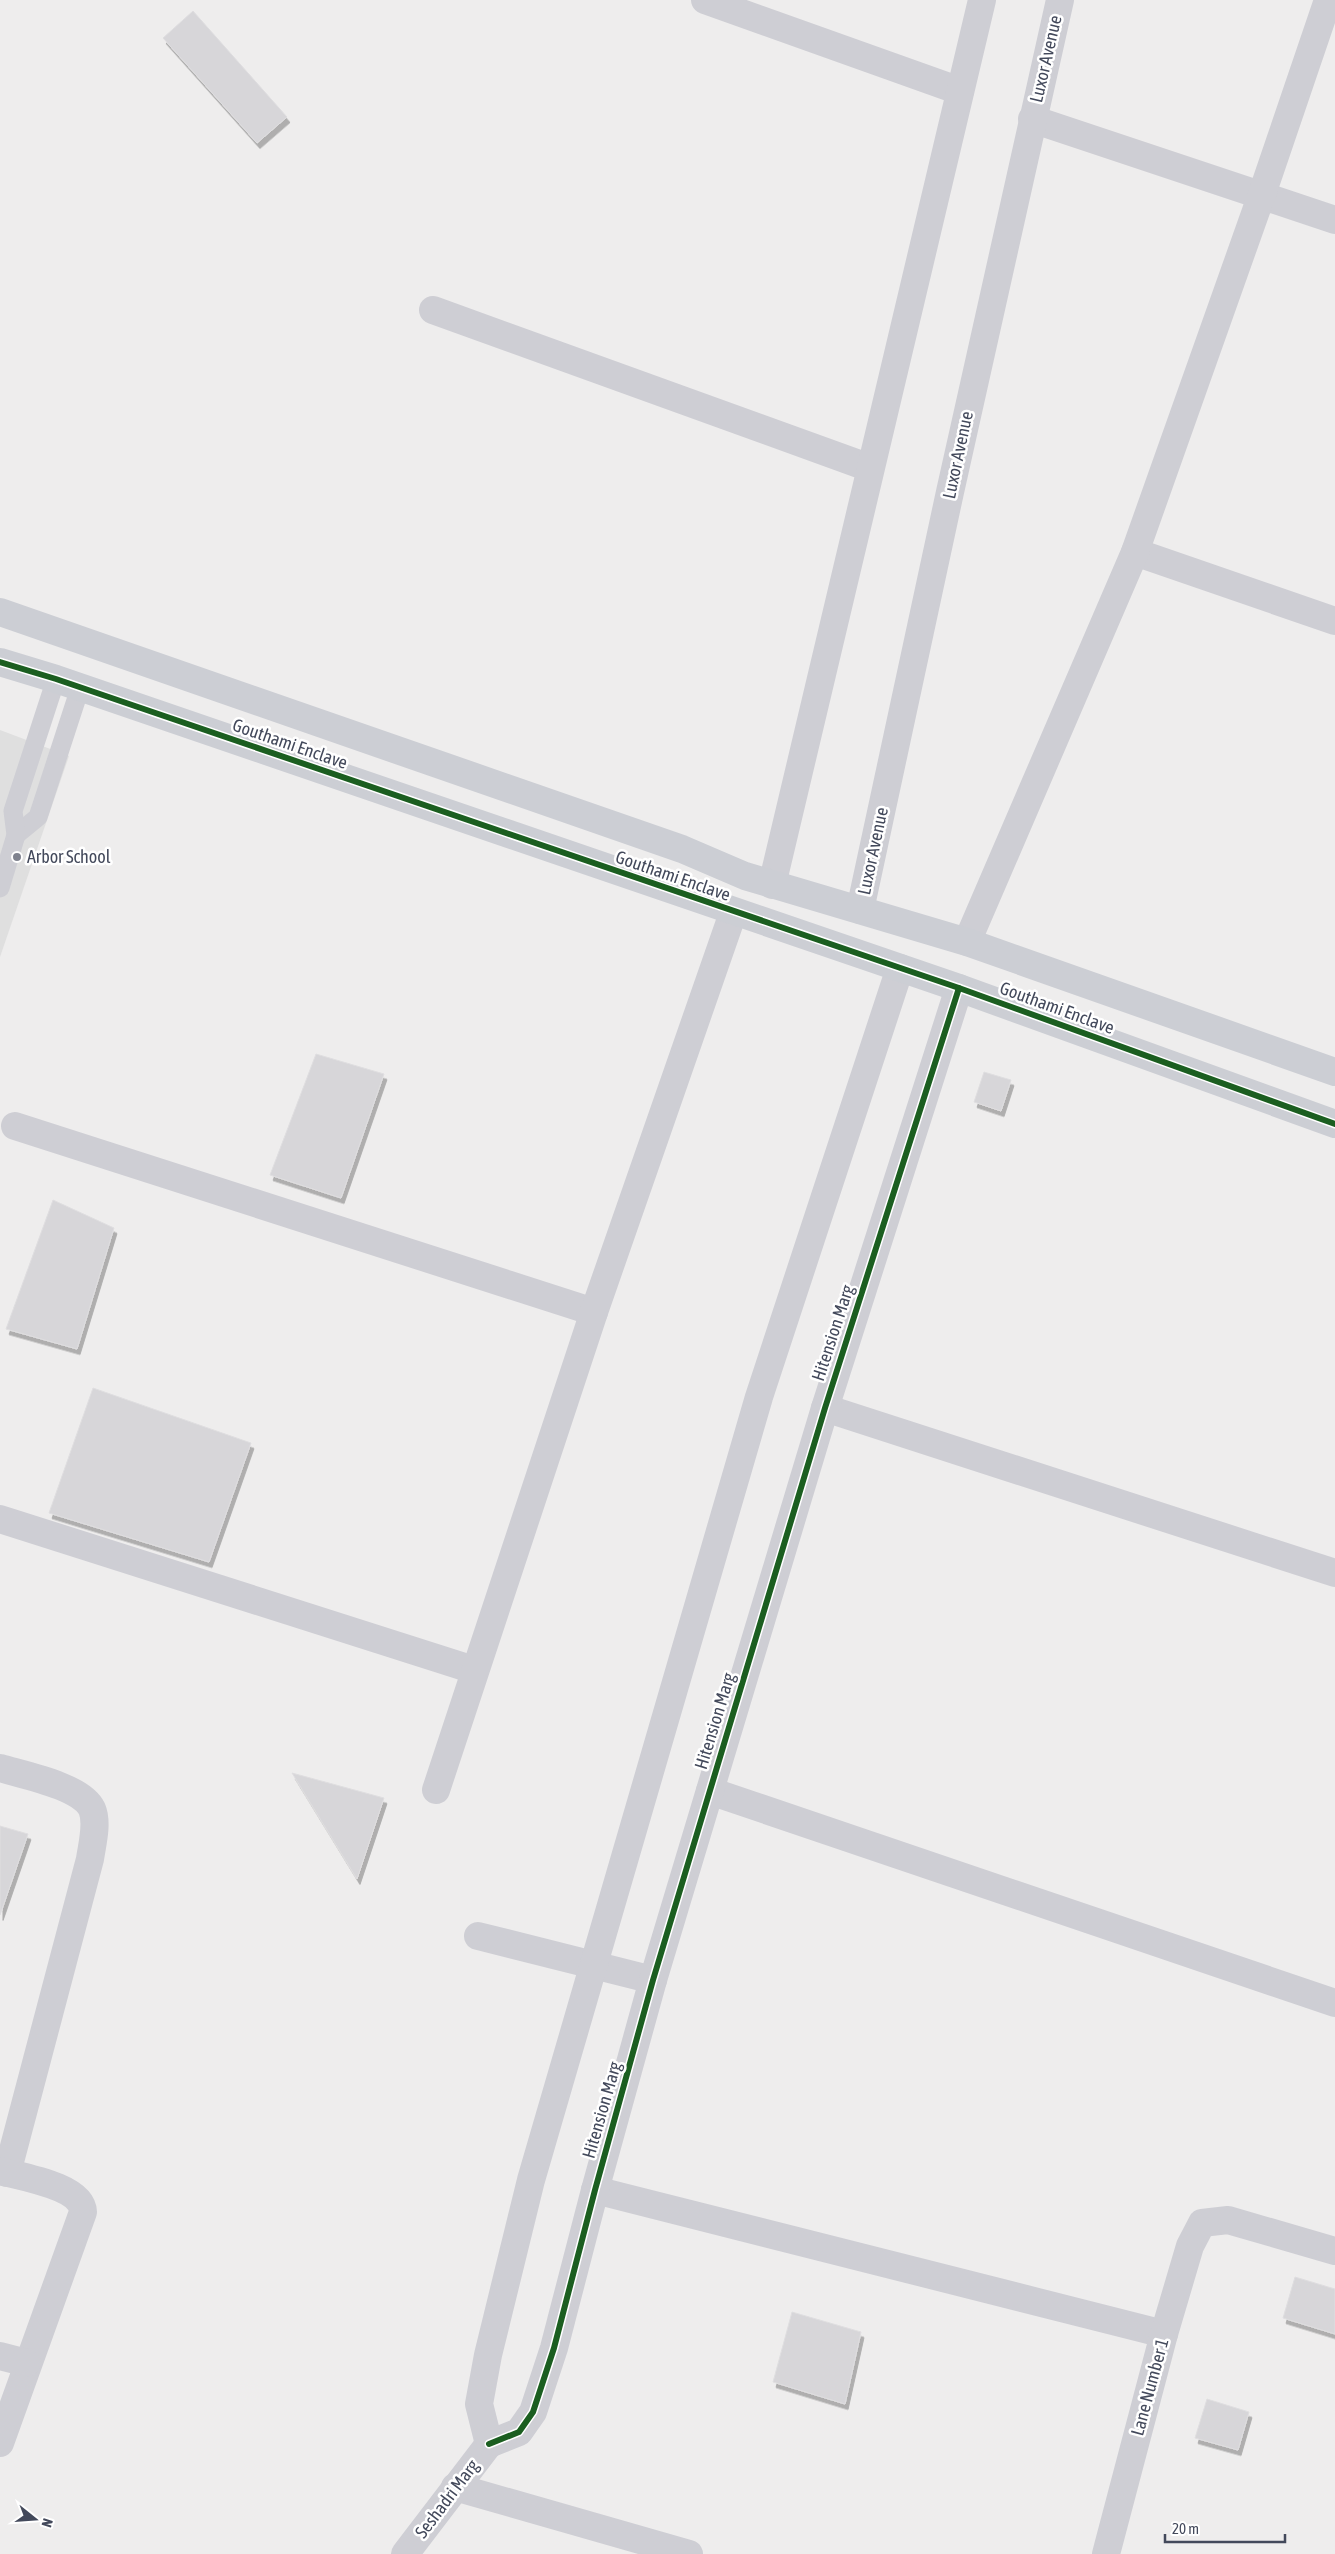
<svg xmlns="http://www.w3.org/2000/svg" width="1335" height="2554" font-family="'Asap Condensed',sans-serif">
<defs>
<filter id="shadow"><feDropShadow dx="3" dy="5.5" stdDeviation="0" flood-color="#0004"/></filter>
</defs>
<rect width="100%" height="100%" fill="#eeeded"/>
<path fill="#dfdfdf" d="M0,730L69,756L0,957Z"/>
<g fill="#d7d6d9" stroke="#dfdee0" filter="url(#shadow)">
<path d="M193,11L287,117L257,143L163,38Z"/>
<path d="M316,1054L384,1074L341,1198L270,1175Z"/>
<path d="M984,1072L1011,1080L1001,1111L974,1102Z"/>
<path d="M53,1200L114,1228L77,1349L6,1329Z"/>
<path d="M93,1388L251,1443L209,1562L49,1513Z"/>
<path d="M292,1773L384,1798L357,1879Z"/>
<path d="M0,1826L28,1834L0,1915Z"/>
<path d="M1295,2277L1335,2289V2334L1283,2318Z"/>
<path d="M792,2312L861,2332L845,2404L773,2382Z"/>
<path d="M1207,2399L1249,2412L1238,2450L1195,2438Z"/>
</g>
<g fill="none" stroke-linecap="round" stroke-linejoin="round">
<g stroke="#ceced4" stroke-width="19">
<path d="M16,835L38,817L80,688"/>
<path d="M0,888L16,835L13,811L56,679"/>
</g>
<g stroke="#ceced4" stroke-width="28">
<path d="M705,0L960,91"/>
<path d="M1032,119L1335,220"/>
<path d="M433,310L870,468"/>
<path d="M1135,552L1335,621"/>
<path d="M772,885L982,0"/>
<path d="M860,910L950,492L1060,0"/>
<path d="M967,942L1135,552L1262,194L1328,0"/>
<path d="M15,1126L594,1312"/>
<path d="M825,1408L1335,1573"/>
<path d="M0,1519L474,1670"/>
<path d="M0,1768C23,1775 81,1786 92,1809C98,1823 92,1845 90,1859L7,2173"/>
<path d="M436,1790L594,1312L733,913"/>
<path d="M710,1791L1335,2003"/>
<path d="M478,1936L653,1980"/>
<path d="M0,2171C22,2177 82,2186 83,2212L0,2443"/>
<path d="M595,2190L1164,2334"/>
<path d="M0,2356L27,2363"/>
<path d="M489,2444L519,2432L533,2412L554,2348L595,2190L653,1980L825,1408L959,988"/>
<path d="M489,2444L479,2404L488,2355L531,2180L759,1397L900,968"/>
<path d="M455,2487L689,2554"/>
<path d="M405,2554L489,2444"/>
<path d="M1106,2554L1164,2334L1190,2246L1202,2223L1228,2220L1335,2251"/>
</g>
<g stroke="#ccced4" stroke-width="28">
<path d="M0,612L682,849L745,876L967,942L1335,1072"/>
<path d="M0,662L56,679L959,988L1335,1124"/>
</g>
<g stroke="#fff" stroke-width="9">
<g id="cycleway">
<path d="M0,662L56,679L959,988L1335,1124"/>
<path d="M489,2444L519,2432L533,2412L554,2348L595,2190L653,1980L825,1408L959,988"/>
</g>
</g>
<use href="#cycleway" stroke="#1b5e20" stroke-width="6"/>
</g>
<circle fill="#7f828e" stroke="#fff" stroke-width="2" cx="17" cy="857" r="5"/>
<g text-anchor="middle" stroke-width="5" stroke-linejoin="round" paint-order="stroke">
<g font-size="18" fill="#43495b" stroke="#fff">
<text transform="translate(1046 59) rotate(-77)" y="6">Luxor Avenue</text>
<text transform="translate(958 455) rotate(-78)" y="6">Luxor Avenue</text>
<text transform="translate(290 744) rotate(19)" y="6">Gouthami Enclave</text>
<text transform="translate(873 851) rotate(-78)" y="6">Luxor Avenue</text>
<text transform="translate(673 876) rotate(19)" y="6">Gouthami Enclave</text>
<text transform="translate(1057 1008) rotate(20)" y="6">Gouthami Enclave</text>
<text transform="translate(833 1333) rotate(-72)" y="6">Hitension Marg</text>
<text transform="translate(715 1721) rotate(-73)" y="6">Hitension Marg</text>
<text transform="translate(602 2110) rotate(-74)" y="6">Hitension Marg</text>
<text transform="translate(1150 2387) rotate(-75)" y="6">Lane Number 1</text>
<text transform="translate(447 2499) rotate(-53)" y="6">Seshadri Marg</text>
</g>
<g font-size="18" fill="#43495b" stroke="#fff" text-anchor="start">
<text x="27" y="863">Arbor School</text>
</g>
</g>
<g transform="translate(35 2519) rotate(107)" stroke="#ffffff" stroke-width="4" paint-order="stroke">
<path d="M0-4L9 19L0 12L-9 19Z" fill="#43495b"/>
<text y="-8" font-size="14" font-weight="bold" text-anchor="middle" fill="#43495b">N</text>
</g>
<path d="M1165 2534v8h120v-8" fill="none" stroke="#43495b" stroke-width="2.5"/>
<text x="1172" y="2534" font-size="15" fill="#43495b" stroke="#ffffff" stroke-width="4" paint-order="stroke">20 m</text>
</svg>
